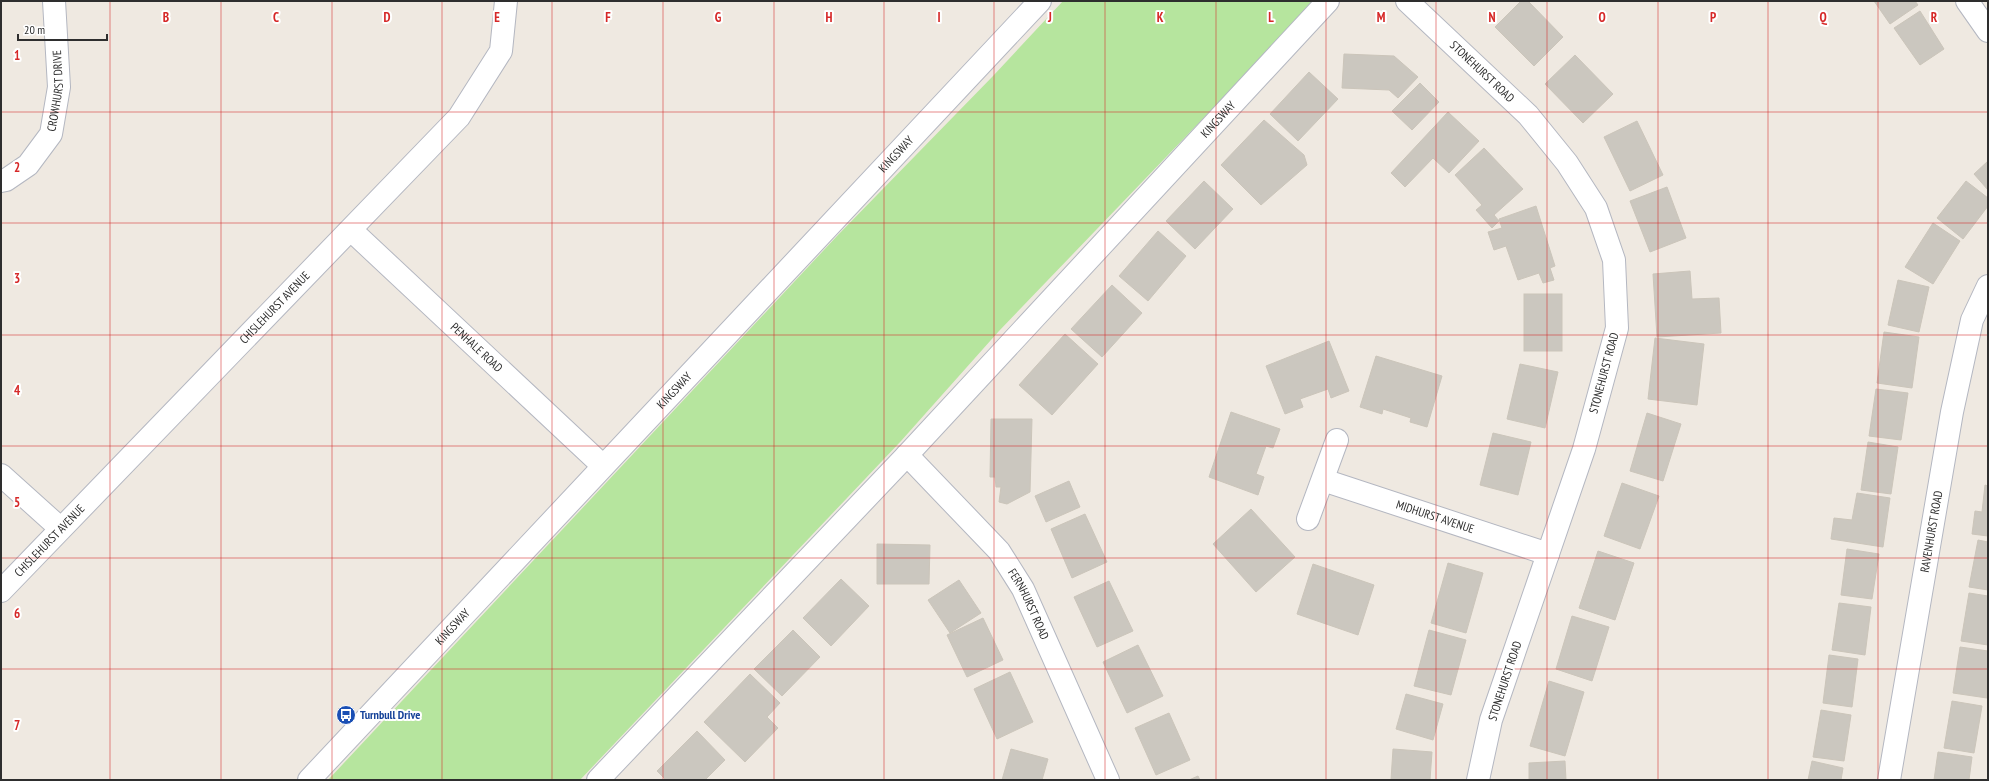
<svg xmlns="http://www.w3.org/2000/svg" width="1989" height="781" font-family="'PT Sans Narrow',sans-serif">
<rect width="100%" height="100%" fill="#efe9e1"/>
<path fill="#b6e59e" d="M1063,1H1316L999,331L901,441L580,780H328L837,236L993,76Z"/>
<g fill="#cbc7bf" stroke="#cbc5ba">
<path d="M1521,1H1528L1563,37L1534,66L1495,27Z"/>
<path d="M1874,1H1915L1918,5L1890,24Z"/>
<path d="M1920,11L1944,49L1920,65L1894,28Z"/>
<path d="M1344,54L1394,56L1418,77L1398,98L1389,90L1342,88Z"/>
<path d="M1575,55L1613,94L1583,123L1545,84Z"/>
<path d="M1309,72L1338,99L1298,141L1270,114Z"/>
<path d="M1420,83L1439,102L1412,130L1392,111Z"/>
<path d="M1448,112L1479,141L1449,173L1433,158L1405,187L1391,173Z"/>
<path d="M1264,120L1304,155L1307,165L1261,205L1221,165Z"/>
<path d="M1637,121L1663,175L1630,191L1604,137Z"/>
<path d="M1484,148L1523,189L1494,215L1499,221L1492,228L1476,210L1482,205L1455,175Z"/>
<path d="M1988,161V190L1974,174Z"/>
<path d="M1204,181L1233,209L1195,249L1166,221Z"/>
<path d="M1966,181L1988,198V206L1963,239L1937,218Z"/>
<path d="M1667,187L1686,238L1650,252L1630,201Z"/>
<path d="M1536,206L1555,266L1550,268L1554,280L1543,283L1539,273L1518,280L1506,246L1494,250L1488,232L1502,228L1499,219Z"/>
<path d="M1933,223L1960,241L1933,284L1905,267Z"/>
<path d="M1158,231L1186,256L1148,301L1119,276Z"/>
<path d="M1690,271L1692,299L1719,298L1721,333L1657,337L1653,274Z"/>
<path d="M1898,280L1929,287L1919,332L1888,325Z"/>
<path d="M1112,285L1142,313L1102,357L1071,329Z"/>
<rect x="1524" y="294" width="38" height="57"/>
<path d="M1884,332L1919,337L1912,388L1877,383Z"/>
<path d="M1065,334L1098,364L1052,415L1019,385Z"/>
<path d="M1655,338L1704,344L1697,405L1648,399Z"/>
<path d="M1329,341L1349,391L1331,398L1328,389L1300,399L1303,407L1285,414L1266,366Z"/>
<path d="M1376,356L1442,376L1427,427L1410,422L1411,418L1383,409L1382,414L1360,407Z"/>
<path d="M1520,364L1558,372L1545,428L1507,419Z"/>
<path d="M1876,389L1908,393L1901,440L1869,436Z"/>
<path d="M1231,412L1280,429L1273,448L1266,446L1256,474L1264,477L1258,495L1209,477Z"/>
<path d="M1647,413L1681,424L1663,481L1630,471Z"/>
<path d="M991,419H1032L1030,492L1007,504L999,502L1001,487H996L995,477H990Z"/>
<path d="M1493,433L1531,442L1518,495L1480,485Z"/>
<path d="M1868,442L1898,447L1891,494L1861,490Z"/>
<path d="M1069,481L1080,507L1046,522L1035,496Z"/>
<path d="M1622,483L1659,496L1640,549L1604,536Z"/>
<path d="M1985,485L1988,486V536L1972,534L1975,511L1982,512Z"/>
<path d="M1857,493L1890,498L1883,547L1831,539L1834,518L1852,520Z"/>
<path d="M1251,509L1295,557L1256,592L1213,544Z"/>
<path d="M1085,514L1107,562L1072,578L1051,529Z"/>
<path d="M1978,540L1988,542V590L1969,587Z"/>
<path d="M877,544L930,545L929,584H877Z"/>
<path d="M1847,549L1879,554L1872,599L1841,595Z"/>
<path d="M1598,551L1634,563L1615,620L1579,608Z"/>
<path d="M1448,563L1483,573L1466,633L1431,623Z"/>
<path d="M1313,564L1374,585L1358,635L1297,614Z"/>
<path d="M841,579L869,606L831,646L803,618Z"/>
<path d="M959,580L981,613L950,633L928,600Z"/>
<path d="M1109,581L1133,631L1097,647L1074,597Z"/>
<path d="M1969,593L1988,596V645L1961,641Z"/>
<path d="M1839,603L1871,607L1865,655L1832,650Z"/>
<path d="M1572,616L1609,627L1592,681L1556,669Z"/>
<path d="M983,618L1003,660L967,677L947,635Z"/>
<path d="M793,630L820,657L782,696L754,669Z"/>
<path d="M1429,630L1466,640L1451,695L1414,686Z"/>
<path d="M1138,645L1163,696L1127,713L1103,662Z"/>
<path d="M1960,647L1988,651L1987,698L1953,693Z"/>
<path d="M1829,655L1858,659L1852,707L1823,703Z"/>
<path d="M1010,672L1033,722L997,739L974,689Z"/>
<path d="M750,674L780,703L767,717L778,728L745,762L704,722Z"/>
<path d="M1549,681L1584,692L1565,756L1530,746Z"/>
<path d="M1406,694L1443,704L1433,740L1396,729Z"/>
<path d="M1952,701L1982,706L1974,753L1944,748Z"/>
<path d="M1821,710L1851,715L1844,761L1813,757Z"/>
<path d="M1169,713L1190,760L1156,775L1135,728Z"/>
<path d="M697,731L725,760L705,780H666L657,771Z"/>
<path d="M1011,749L1048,759L1042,780H1002Z"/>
<path d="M1393,749L1432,752L1430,780H1391Z"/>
<path d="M1938,752L1972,757L1969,780H1934Z"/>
<path d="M1565,761L1566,780H1529V763Z"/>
<path d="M1812,761L1843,768L1841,780H1808Z"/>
<path d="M1198,776L1200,780H1189Z"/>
</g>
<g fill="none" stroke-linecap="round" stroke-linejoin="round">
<g stroke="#b4b7c1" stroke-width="24">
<g id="street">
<path id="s1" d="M1407,1L1528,115L1567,163L1596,208L1614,260L1617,328L1584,449L1491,720L1478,780"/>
<path d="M1967,1L1988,31"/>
<path id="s2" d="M1,181L6,180L28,165L51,134L59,87L54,1"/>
<path id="s3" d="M351,230L603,466"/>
<path id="s4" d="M907,455L999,551L1023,589L1108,780"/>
<path d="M1,475L60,528"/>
<path id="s5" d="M1323,480L1548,554"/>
<path d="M1308,519L1337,440"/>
<path id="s6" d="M1,591L459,117L501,51L506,1"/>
<path id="s7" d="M309,780L1040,1"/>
<path id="s8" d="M598,780L907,455L1328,1"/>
<path id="s9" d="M1889,780L1952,412L1972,320L1988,286"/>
</g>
</g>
<use href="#street" stroke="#fff" stroke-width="22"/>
</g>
<path fill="none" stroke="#d62828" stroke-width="1" stroke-opacity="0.55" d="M110,1V780M221,1V780M332,1V780M442,1V780M552,1V780M663,1V780M774,1V780M884,1V780M994,1V780M1105,1V780M1216,1V780M1326,1V780M1436,1V780M1547,1V780M1658,1V780M1768,1V780M1878,1V780M1,112H1988M1,223H1988M1,335H1988M1,446H1988M1,558H1988M1,669H1988"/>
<defs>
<g id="bus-disc" transform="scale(1)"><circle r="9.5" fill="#1a4fb4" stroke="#fff"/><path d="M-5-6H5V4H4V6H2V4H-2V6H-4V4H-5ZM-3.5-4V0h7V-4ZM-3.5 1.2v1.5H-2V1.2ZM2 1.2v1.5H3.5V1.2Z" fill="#fff"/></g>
</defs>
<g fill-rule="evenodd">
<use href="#bus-disc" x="346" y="715"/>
</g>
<g text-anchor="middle" stroke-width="4" stroke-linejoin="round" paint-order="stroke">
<g font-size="12" fill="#2e2e2e" stroke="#fff">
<text dy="4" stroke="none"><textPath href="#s1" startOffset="103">STONEHURST ROAD</textPath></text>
<text dy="4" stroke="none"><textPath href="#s2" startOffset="114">CROWHURST DRIVE</textPath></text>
<text dy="4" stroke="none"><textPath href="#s8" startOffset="906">KINGSWAY</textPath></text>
<text dy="4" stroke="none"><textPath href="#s7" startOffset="858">KINGSWAY</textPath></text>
<text dy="4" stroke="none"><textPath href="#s6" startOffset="394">CHISLEHURST AVENUE</textPath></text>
<text dy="4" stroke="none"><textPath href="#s3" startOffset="172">PENHALE ROAD</textPath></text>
<text transform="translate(1604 373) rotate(-75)" y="4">STONEHURST ROAD</text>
<text dy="4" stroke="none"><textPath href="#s7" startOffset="534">KINGSWAY</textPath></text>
<text dy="4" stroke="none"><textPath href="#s5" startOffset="118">MIDHURST AVENUE</textPath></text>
<text dy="4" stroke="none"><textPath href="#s9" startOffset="252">RAVENHURST ROAD</textPath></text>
<text dy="4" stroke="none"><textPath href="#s6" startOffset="70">CHISLEHURST AVENUE</textPath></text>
<text dy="4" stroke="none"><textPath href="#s4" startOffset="194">FERNHURST ROAD</textPath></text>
<text dy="4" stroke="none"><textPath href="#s7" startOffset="210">KINGSWAY</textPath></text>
<text transform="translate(1505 681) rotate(-72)" y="4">STONEHURST ROAD</text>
</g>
<g font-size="12" font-weight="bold" fill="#164399" stroke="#fff" text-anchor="start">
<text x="360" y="719">Turnbull Drive</text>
</g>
</g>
<g font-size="13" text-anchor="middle" font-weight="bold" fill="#d62828" stroke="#fff" stroke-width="4" stroke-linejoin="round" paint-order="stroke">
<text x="166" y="22">B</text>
<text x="276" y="22">C</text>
<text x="387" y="22">D</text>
<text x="497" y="22">E</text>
<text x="608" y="22">F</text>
<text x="718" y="22">G</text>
<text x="829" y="22">H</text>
<text x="939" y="22">I</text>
<text x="1050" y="22">J</text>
<text x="1160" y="22">K</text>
<text x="1271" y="22">L</text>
<text x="1381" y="22">M</text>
<text x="1492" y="22">N</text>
<text x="1602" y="22">O</text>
<text x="1713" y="22">P</text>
<text x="1823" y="22">Q</text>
<text x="1934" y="22">R</text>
<text x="17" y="60">1</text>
<text x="17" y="172">2</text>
<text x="17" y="283">3</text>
<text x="17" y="395">4</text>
<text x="17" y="507">5</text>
<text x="17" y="618">6</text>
<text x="17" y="730">7</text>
</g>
<rect width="1989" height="781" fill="none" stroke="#2e2e2e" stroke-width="4"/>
<path d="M18 34v6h89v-6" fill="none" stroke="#2e2e2e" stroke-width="2"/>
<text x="24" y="34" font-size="12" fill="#2e2e2e" stroke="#ffffff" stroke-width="3" paint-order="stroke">20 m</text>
</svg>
